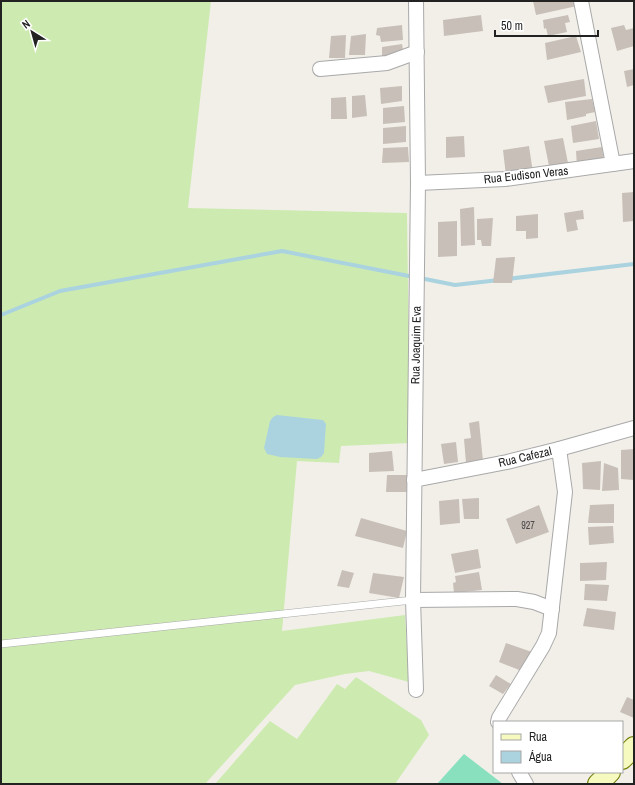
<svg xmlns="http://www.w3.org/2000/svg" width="635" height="785" font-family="'Archivo Narrow',sans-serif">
<rect width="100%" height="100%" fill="#f2efe9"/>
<g fill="#cdebb0">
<path d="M1,1H211L188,208L407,213L410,443L341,446L339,463L297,461L282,631L405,615L409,682L369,671L345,674L295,685L205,784H1Z"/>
<path d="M356,677L421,720L429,735L395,784H215L270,721L297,739L337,684L345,689Z"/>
</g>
<path fill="#88e0be" d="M464,754L503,784H437Z"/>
<path fill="#aad3df" d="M277,415L323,420L326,424L324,453L321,457L317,459L280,457L267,454L264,448L270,421L273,417Z"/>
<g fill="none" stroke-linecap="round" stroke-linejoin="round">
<g stroke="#aad3df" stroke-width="4">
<path d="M420,278L455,285L499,280"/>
<path d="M507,279L634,264"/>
<path d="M1,315L60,291L282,251L414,277"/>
</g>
</g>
<g fill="#c7bfb8">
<path d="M533,1H576L577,6L536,15Z"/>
<path d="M481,15L483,31L444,36L443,20Z"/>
<path d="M568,15L570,22L565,23L567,32L548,36L546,28L544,29L543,20Z"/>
<path d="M402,25L403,40L381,42L380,36L376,35L377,28Z"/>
<path d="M624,25L626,30L634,28V46L617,51L611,28Z"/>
<path d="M366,34L365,55H349L351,36Z"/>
<path d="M346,35L345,58H329L331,36Z"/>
<path d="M576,36L581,52L547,60L545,43Z"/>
<path d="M402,44L404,56L382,59V47Z"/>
<path d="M634,69V85L627,87L624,71Z"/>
<path d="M584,79L586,96L548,103L544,86Z"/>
<path d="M402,86V101L381,104L380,88Z"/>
<path d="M365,95L367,116L352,118V96Z"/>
<path d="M346,97L347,119H331V98Z"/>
<path d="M592,99L595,112L586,114V116L567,120L565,102Z"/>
<path d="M404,106L405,122L383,124V108Z"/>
<path d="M596,121L599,139L573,143L571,126Z"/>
<path d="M406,126V142L383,144V128Z"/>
<path d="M464,136L465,157L446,158V137Z"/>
<path d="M563,138L568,163L549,166L544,141Z"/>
<path d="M529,146L533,173L506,176L503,150Z"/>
<path d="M408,147L409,162L382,163L383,148Z"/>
<path d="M602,147L604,163L577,167L576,151Z"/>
<path d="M634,192V221L623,222L622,193Z"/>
<path d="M474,207L475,245L461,246L460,209Z"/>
<path d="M583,210L584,219L576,220L578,230L567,232L564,213Z"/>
<path d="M538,214V238L526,239V231H516V216Z"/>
<path d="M493,218L491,246H482L481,240H477V219Z"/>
<path d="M457,221V256L438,257V222Z"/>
<path d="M515,257L512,283H493L496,258Z"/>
<path d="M479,421L483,461L466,463L464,439L471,438L469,423Z"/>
<path d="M456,442L458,462L444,464L441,444Z"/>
<path d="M634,449V480L621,479V450Z"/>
<path d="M392,451L394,471L369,472V453Z"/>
<path d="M601,461L600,490L583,489L582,463Z"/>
<path d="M604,463L618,468L619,490L602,491Z"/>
<path d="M387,475H411V492H386Z"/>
<path d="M479,498V519H464L462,499Z"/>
<path d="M459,499L460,523L440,525L439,501Z"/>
<path d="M614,504V523H588L590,505Z"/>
<path d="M539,505L549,532L516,544L506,519Z"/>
<path d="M361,518L407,531L403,548L355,536Z"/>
<path d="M613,526L614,543L589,545L588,527Z"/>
<path d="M478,549L481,568L455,573L451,554Z"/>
<path d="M607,562L606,580L580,581V563Z"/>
<path d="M342,570L354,573L349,588L337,586Z"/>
<path d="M479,572L482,590L454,593L453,583L456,582L455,576Z"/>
<path d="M373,573L404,577L399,598L369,593Z"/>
<path d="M585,584L609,585L607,601L584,600Z"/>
<path d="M587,608L616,612L614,630L583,626Z"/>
<path d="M506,643L532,652L524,672L499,662Z"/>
<path d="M496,675L511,684L503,694L489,686Z"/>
<path d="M627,697L634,700V718L620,712Z"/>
</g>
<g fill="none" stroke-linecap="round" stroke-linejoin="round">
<g stroke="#a9a9a9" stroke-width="8">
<path id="lane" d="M1,644L413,600"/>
</g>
<g stroke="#a9a9a9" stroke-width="16">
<g id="street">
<path d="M581,1L613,164"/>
<path d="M320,69L387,63L417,52"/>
<path d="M418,183L505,179L634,161"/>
<path d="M414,480L507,462L559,449L634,428"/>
<path d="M413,600L517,599L534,602L552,609"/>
<path d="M416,690L413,600L418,183L416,1"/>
<path d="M498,722L499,718L543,646L549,633L565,492L559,449"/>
<path d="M519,772L526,784"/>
</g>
</g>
<g stroke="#707d05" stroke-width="22">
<g id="secondary">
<path d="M622,759L634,747"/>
<path d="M598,784L610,772"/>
</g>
</g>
<use href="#lane" stroke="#fff" stroke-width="7"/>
<use href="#street" stroke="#fff" stroke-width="14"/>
<use href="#secondary" stroke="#f7fabf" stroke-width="20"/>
</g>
<g text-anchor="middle" stroke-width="3.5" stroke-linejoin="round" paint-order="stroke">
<g font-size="10" fill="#4b4948">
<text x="528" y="529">927</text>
</g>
<g font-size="12" fill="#222" stroke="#fff">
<text transform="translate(526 175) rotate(-6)" y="4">Rua Eudison Veras</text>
<text transform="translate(416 345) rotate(-89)" y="4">Rua Joaquim Eva</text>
<text transform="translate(525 457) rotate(-13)" y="4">Rua Cafezal</text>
</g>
</g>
<rect width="635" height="785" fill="none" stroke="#222222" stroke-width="4"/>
<rect x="493" y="721" width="130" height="52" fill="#ffffff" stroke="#a7a7a7"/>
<rect x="501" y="734" width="20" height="6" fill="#f7fabf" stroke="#a7a7a7"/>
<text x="529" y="741" font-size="12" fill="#222222">Rua</text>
<rect x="501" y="751" width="20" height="12" fill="#aad3df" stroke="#a7a7a7"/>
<text x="529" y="761" font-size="12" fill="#222222">Água</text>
<g transform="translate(32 32) rotate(323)" stroke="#ffffff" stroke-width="3" paint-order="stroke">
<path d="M0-3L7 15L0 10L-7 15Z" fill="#222222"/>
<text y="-6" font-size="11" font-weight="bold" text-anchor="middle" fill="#222222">N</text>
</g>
<path d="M495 30v6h103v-6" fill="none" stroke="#222222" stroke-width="2"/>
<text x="501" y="30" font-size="12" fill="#222222" stroke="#ffffff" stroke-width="3" paint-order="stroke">50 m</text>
</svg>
